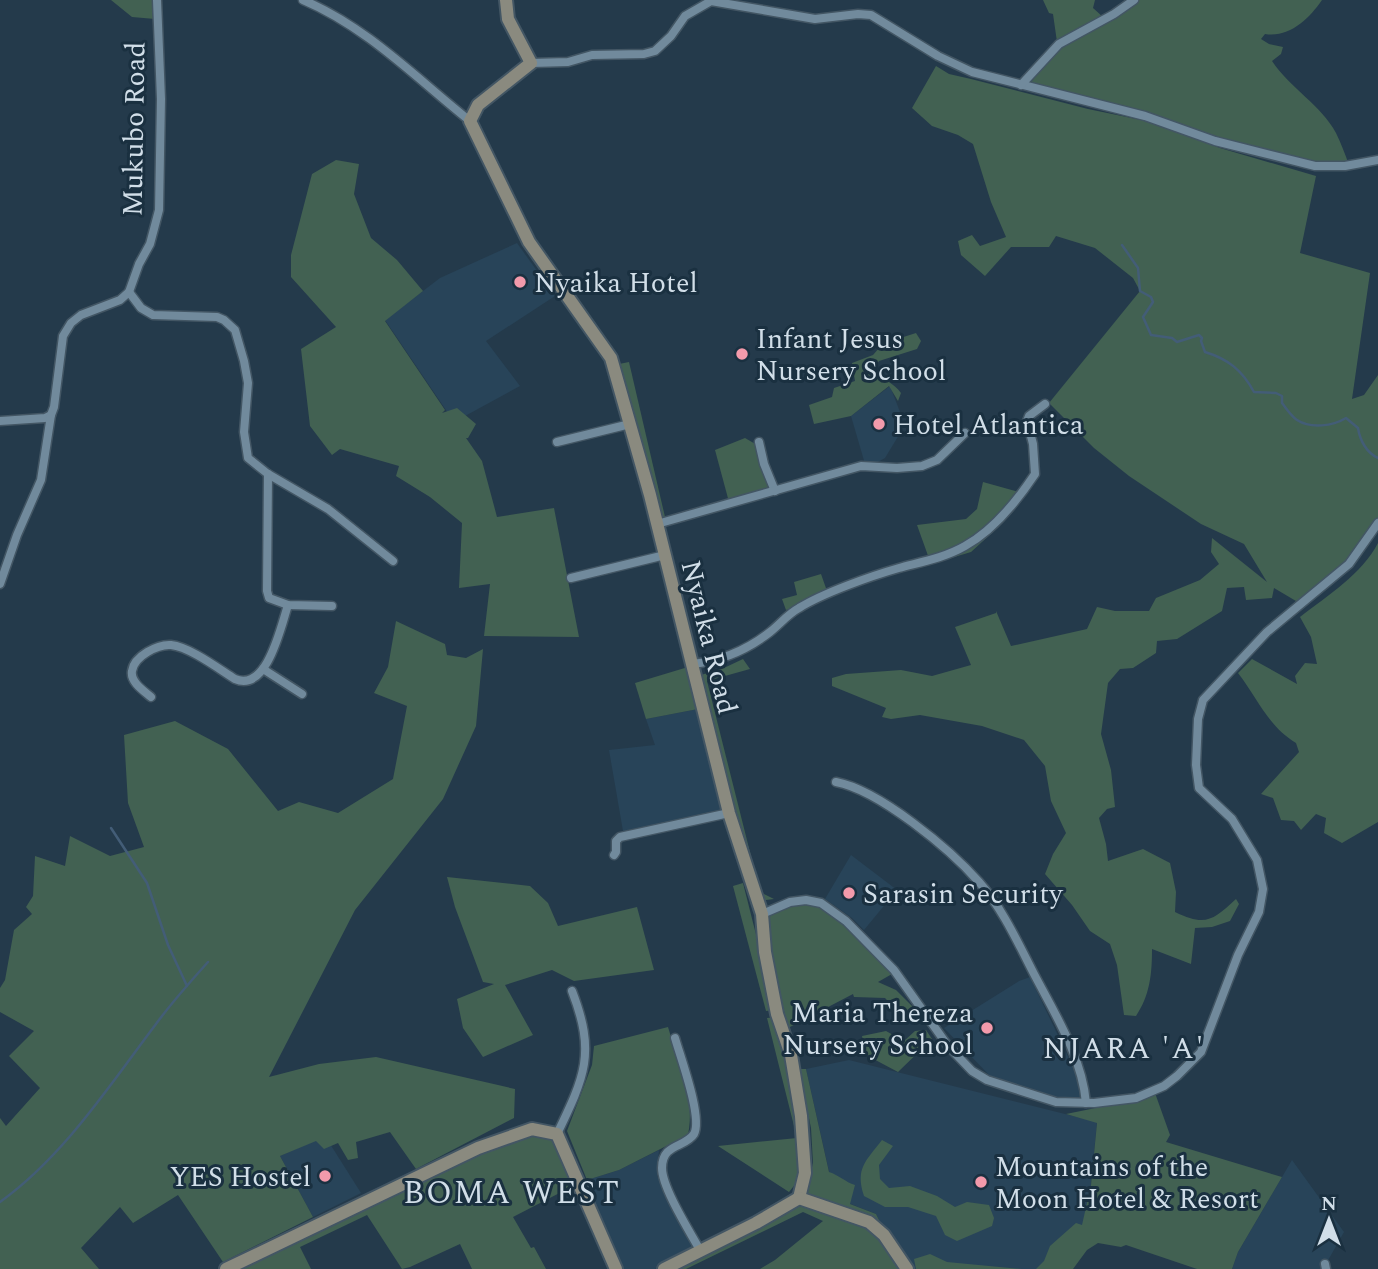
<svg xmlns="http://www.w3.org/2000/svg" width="1378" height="1269" font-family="Spectral,serif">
<rect width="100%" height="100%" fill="#243a4b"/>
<g fill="#284459">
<path d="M517,243L555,296L486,341L520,386L454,422L385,320L440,278Z"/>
<path d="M890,386L905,425L885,458L874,464H865L851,416Z"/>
<path d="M698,709L724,812L623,831L609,750L655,745L646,719Z"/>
<path d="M851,855L897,890L864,930L852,918L825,899Z"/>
<path d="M1030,977L1077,1075L1080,1098L1057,1100L1023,1090L989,1075L944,1028L1019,981Z"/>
<path d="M849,1060L1097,1122L1091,1185L1083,1225L1068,1269H907L892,1246L876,1214L835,1198L806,1069Z"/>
<path d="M325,1136L361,1193L313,1217L280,1156Z"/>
<path d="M659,1150L657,1176L695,1249L655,1269H624L591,1198L587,1180L619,1170Z"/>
<path d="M1292,1160L1344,1232L1326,1264V1269H1232L1238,1252Z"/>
</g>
<g fill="#426152">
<path d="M111,0H155V19L132,17Z"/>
<path d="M1043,0H1095L1093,8L1103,17L1057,42L1053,14L1049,13Z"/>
<path d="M1139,0H1322C1309,19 1289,38 1265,34L1261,39L1269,44L1283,47L1281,54L1272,61C1290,88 1321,105 1336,133C1341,143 1345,154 1349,165L1318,164L1028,87C1038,72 1049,56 1064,46C1087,29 1115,17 1139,0Z"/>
<path d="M936,66L949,74L971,79L1088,109L1151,122L1220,148L1316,176L1300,253L1370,273L1352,399L1364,395L1378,375V523L1348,569L1301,604L1274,588L1272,598L1246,600L1244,587L1227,588L1222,611L1177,639L1157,641L1156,653L1133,668L1120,669L1108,683L1101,734L1111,770L1115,807L1107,809L1099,818L1106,844L1108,861L1143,849L1170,863L1176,892L1175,912C1206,927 1213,920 1236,899L1239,904L1230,921L1212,927L1195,928L1191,964L1152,949C1152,974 1150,995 1136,1016L1124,1015L1117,965L1110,944L1090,931L1072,905L1045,874L1053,854L1066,833L1051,801L1045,766L1024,740L982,726L920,715L891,719L882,717L886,708L832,686V678L846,674L901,670L932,676L971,665L955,627L996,613V611L1011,646L1087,629L1097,607L1115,611H1149L1156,598L1200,580L1219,564L1211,552L1212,538L1267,582L1244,544L1201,524L1129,476L1094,448L1049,403L1140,291L1133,278L1095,248L1056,236L1049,247H1011L985,276L961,255L958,241L972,235L980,246L1006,237L991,202L973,144L958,135L932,126L912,108Z"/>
<path d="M336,160L359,164L354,194L371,238L397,260L423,291L385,321L445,410L442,413L457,408L476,424L468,438H466L482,461L497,517L554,508L579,637L484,636L490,584L459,588L462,523L430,497L396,476L399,466L340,449L332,455L310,426L301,349L336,327L291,277V255L312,174Z"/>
<path d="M916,333L921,341L917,349L879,361L873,370C882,379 894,383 901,393L898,401L889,386L851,416L814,424L809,405L832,397L834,388L855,381L852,363L873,355L880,347L887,346L891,341Z"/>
<path d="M629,362L665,517L661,518L619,364Z"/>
<path d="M745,438L757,445L772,489L729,502L715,450Z"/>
<path d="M983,482L1026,494L994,531L971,552L931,564L917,525L966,519L977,509Z"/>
<path d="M1378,543V822L1342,843L1324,833L1326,818L1316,814L1301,830L1294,821L1281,820L1273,798L1261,794L1299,752L1296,743C1268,726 1258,699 1238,673L1252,659L1297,684L1295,676L1305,663L1317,664L1311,637L1300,617C1327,596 1362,574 1378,543Z"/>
<path d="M821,574L827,591L863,580L865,583L786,610L782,599L797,595L794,582Z"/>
<path d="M396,621L445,644L447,655L466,658L483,649L476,726L443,799L355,910L269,1077L319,1064L376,1057L515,1089L514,1118L416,1169L390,1132L356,1142L358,1158L348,1160L338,1143L324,1149L316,1141L280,1156L313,1217L223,1262L178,1195L133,1223L120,1207L81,1248L99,1269H0V1118L6,1126L40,1088L9,1056L34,1031L0,1012V988L5,980L14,930L32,914L26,907L33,896L35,856L65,866L70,836L110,856L144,847L128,803L124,735L175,721L228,749L278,811L299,802L338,813L393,779L407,706L374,693L388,667Z"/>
<path d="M743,659L750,669L707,681L760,892L774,899L759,901L698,676L726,667Z"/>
<path d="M688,667L698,709L646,719L635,683Z"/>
<path d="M447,877L530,886L548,903L558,926L637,907L654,970L574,981L552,970L505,985L533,1035L483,1057L463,1028L457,999L494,984L483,982L455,907Z"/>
<path d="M743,883L775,1010L766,1011L733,886Z"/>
<path d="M809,901L850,927L892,974L878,982L896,990L915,1009L912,1015L898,1012L885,998L854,997L853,994L788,1028L761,912L803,904Z"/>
<path d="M778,1017L798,1113L800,1171L797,1182L789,1192L718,1146L797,1138L767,1018Z"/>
<path d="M668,1027C678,1062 696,1099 688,1135L619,1170L587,1180L567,1131L592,1065L594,1046Z"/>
<path d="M926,1030L932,1039L898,1072L866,1055L862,1036L886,1031L904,1041L915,1031Z"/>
<path d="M799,1069H806L829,1172C839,1175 845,1182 855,1185L850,1204L876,1214L881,1224L806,1195L813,1163L811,1128Z"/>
<path d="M1155,1093L1170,1135L1166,1142L1282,1177L1238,1252L1232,1269H1197L1126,1245L1121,1247L1098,1243L1087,1250L1073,1269H1036L1044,1261L1050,1246L1076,1223L1082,1225L1091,1185L1097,1123L1066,1114L1145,1098Z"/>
<path d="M530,1133L553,1138L575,1185L513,1217L531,1248L534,1247L546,1269H472L460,1244L410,1267L402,1269L367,1215L300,1247L311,1269H233L409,1183Z"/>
<path d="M882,1140L893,1146L879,1165L880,1179L889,1188L910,1186L937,1196L955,1207L967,1202L989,1205L994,1218L992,1226L957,1241L945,1235L936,1216L908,1207H885L864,1196C855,1168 866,1161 882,1140Z"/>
<path d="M800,1206L812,1208L874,1229L903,1269H760L775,1260L823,1221L803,1212L686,1269H672L783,1211Z"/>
<path d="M930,1254L947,1262L1022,1269H916L914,1259Z"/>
</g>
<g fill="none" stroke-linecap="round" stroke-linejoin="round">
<g stroke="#435d77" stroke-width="2.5">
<path d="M1122,245L1138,268L1140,291L1151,297L1153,302L1143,317L1151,335L1172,338L1177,342L1199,335L1202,338L1201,341L1205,352C1228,359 1242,370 1254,392L1276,393L1282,396V403C1286,408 1291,416 1297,420C1311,429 1333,426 1346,418L1358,428C1360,441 1367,453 1378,458"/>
<path d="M111,828L147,883L168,945L187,986"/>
<path d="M0,1202C64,1156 109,1086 156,1024C172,1002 190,982 208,962"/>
</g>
<g stroke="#435664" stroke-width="11">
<g id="street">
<path d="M303,0C367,27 416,78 470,121"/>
<path d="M531,63L568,62L592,55L644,54L655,51L671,36L685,16L711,1L815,19L858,14L871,15L938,56L972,72L1145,116L1215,141L1315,166H1345L1378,160"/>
<path d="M1021,85L1059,44L1114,14L1134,0"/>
<path d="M129,292L141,308L153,315L217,317L224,320L235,330L244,361L248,383L244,432L248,458L268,474L328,509L393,561"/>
<path d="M0,421L45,418L51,415L54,407L63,336L71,323L81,315L120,300L129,292L139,264L150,244L159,210L161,99L157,0"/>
<path d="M557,442L630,424"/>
<path d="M759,442L764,464L775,491"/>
<path d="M268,474L267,591L269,598L288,605L332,606"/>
<path d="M657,524L861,466L897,468L922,466L937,460L965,433"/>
<path d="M571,578L665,555"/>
<path d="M0,584L17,535L41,480L51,415"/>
<path d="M692,664C721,661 747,650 770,632C780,624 788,614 799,608C823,593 871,576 899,568C921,562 944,558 965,546C994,530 1017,501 1035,474L1033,444L1027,421L1029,416L1045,404"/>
<path d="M263,669L302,694"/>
<path d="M151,697C144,691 130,682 132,671C134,656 158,644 171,645C190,647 219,669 235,679C267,693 281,626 288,605"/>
<path d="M836,782C879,790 950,849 979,882C1003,909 1018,943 1034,974C1055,1014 1082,1057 1086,1103"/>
<path d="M614,855L616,852V841L620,837L729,813"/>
<path d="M762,914L790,902L806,900L821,903L846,921L894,970L948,1046L972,1071L987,1080L1056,1102L1094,1103L1136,1098L1164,1086L1177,1076L1201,1052L1238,955L1259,912L1263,889L1257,860L1232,819L1199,788L1196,765L1198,719L1203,700L1267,632L1349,564L1378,523"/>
<path d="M675,1038C680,1056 703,1118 694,1134C685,1148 662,1143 662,1168C662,1188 690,1232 701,1252"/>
<path d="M557,1134C585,1076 596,1053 572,991"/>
<path d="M1325,1264L1326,1269"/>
</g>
</g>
<g stroke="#435664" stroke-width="16">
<g id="secondary">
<path d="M506,0L508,19L531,63L478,105L470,121L529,242L611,358L650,495L729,813L762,914L765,952L777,1014L791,1055L801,1116L805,1173L799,1198"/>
<path d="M799,1198L869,1222L884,1235L907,1269"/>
<path d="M226,1269L478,1148L532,1129L557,1134L616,1269"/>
<path d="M664,1269L756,1223L799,1198"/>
</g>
</g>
<use href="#street" stroke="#718a9c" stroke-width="8"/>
<use href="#secondary" stroke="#8a8a7f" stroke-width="12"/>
</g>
<g fill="#f39aab" stroke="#1a3040" stroke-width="2.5">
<circle cx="520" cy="282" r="7"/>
<circle cx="742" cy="354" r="7"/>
<circle cx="879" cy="424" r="7"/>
<circle cx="849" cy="893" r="7"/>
<circle cx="987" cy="1028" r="7"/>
<circle cx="325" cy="1176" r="7"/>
<circle cx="981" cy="1182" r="7"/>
</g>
<g text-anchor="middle" stroke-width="6" stroke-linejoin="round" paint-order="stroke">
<g font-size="28" fill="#d1dee8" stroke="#1a3040">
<text transform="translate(133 129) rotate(-89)" y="10">Mukubo Road</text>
<text transform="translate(710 637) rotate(76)" y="10">Nyaika Road</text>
</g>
<g font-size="28" fill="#d1dee8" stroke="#1a3040" text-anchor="start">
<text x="534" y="292">Nyaika Hotel</text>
<text x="756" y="348">Infant Jesus<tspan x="756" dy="32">Nursery School</tspan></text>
<text x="893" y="434">Hotel Atlantica</text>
<text x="863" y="903">Sarasin Security</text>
<text x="973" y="1022" text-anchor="end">Maria Thereza<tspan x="973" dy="32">Nursery School</tspan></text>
<text x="995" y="1176">Mountains of the<tspan x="995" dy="32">Moon Hotel &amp; Resort</tspan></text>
<text x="311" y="1186" text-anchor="end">YES Hostel</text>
</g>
<g font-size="30" letter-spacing="2" fill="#d1dee8" stroke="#1a3040">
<text x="1124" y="1058">NJARA 'A'</text>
</g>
<g font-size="32" letter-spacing="2" fill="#d1dee8" stroke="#1a3040">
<text x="512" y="1203">BOMA WEST</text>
</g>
</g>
<g transform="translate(1329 1220)" stroke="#1a3040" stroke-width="5" paint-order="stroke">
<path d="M0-5L12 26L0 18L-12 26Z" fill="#d1dee8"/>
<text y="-10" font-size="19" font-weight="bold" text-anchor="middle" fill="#d1dee8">N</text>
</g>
</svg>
